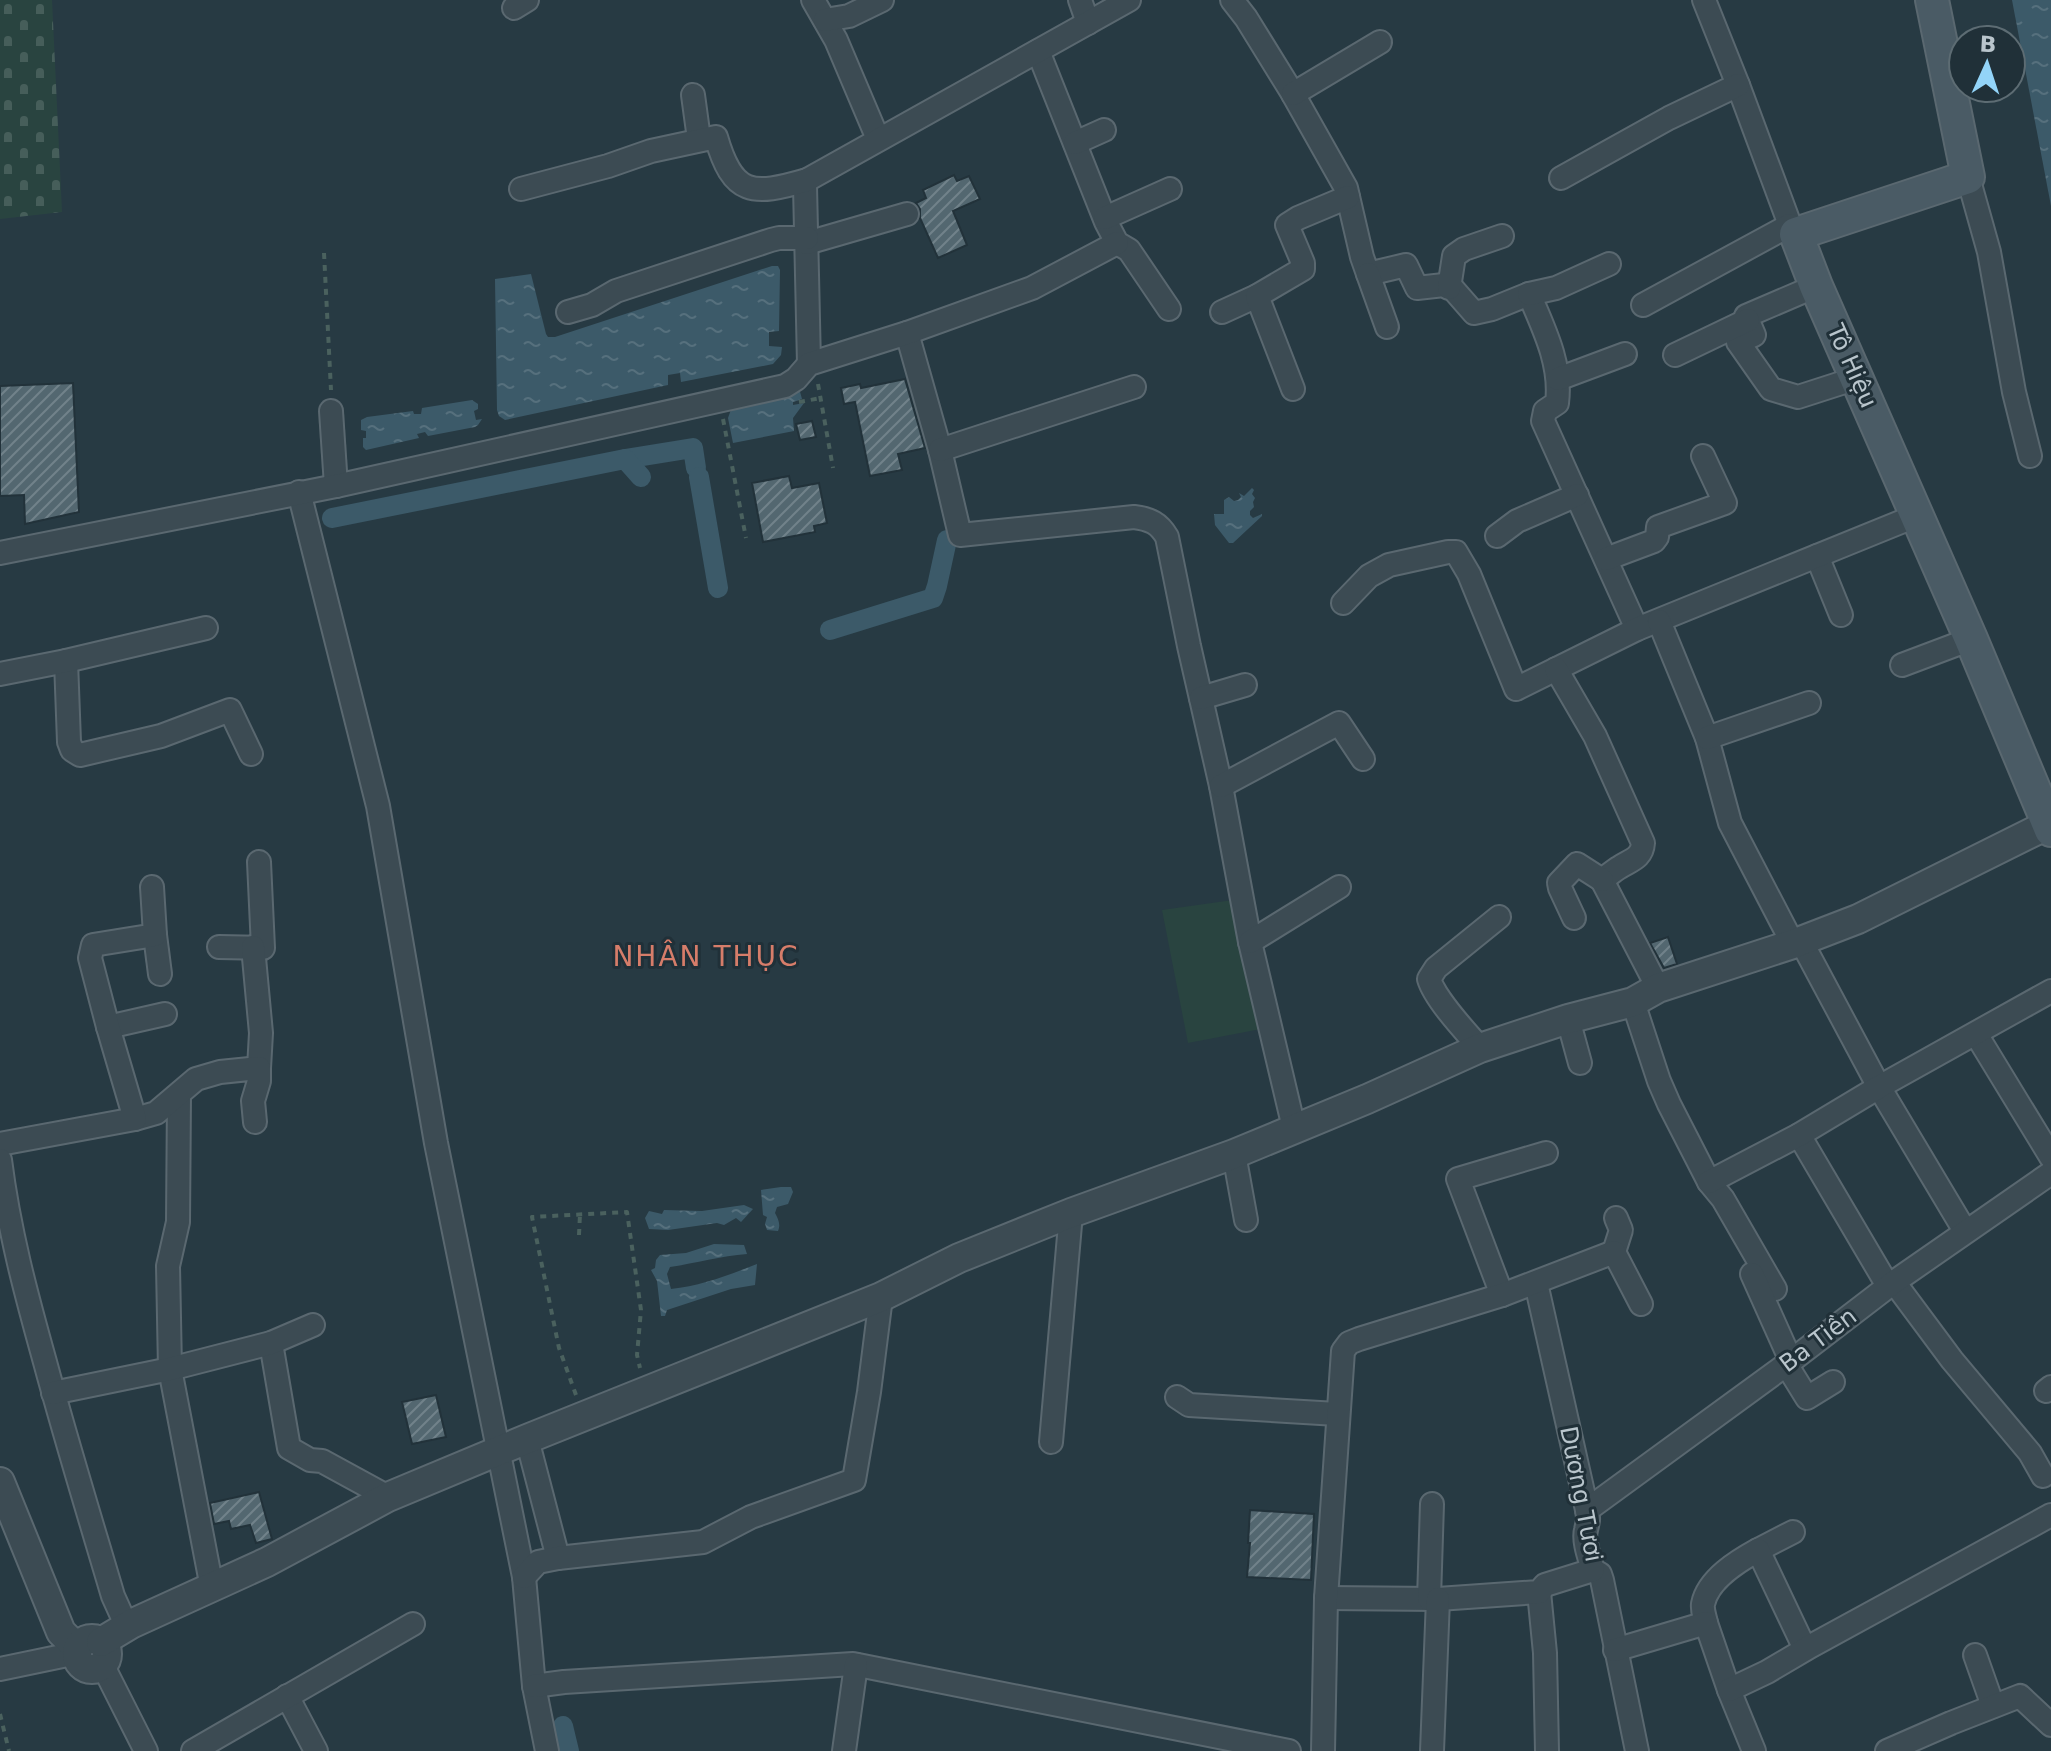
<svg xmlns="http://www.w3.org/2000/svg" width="2051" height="1751" font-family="'DejaVu Sans',sans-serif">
<defs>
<pattern id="cemetery-stones" width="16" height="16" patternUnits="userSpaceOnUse" patternTransform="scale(2)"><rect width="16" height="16" fill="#294440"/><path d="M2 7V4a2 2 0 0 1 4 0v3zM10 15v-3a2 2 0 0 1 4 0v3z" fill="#465e5a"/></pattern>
<pattern id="water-ripples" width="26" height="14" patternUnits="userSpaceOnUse" patternTransform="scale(2)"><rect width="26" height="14" fill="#3c5a69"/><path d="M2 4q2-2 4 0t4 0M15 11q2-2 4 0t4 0" fill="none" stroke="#56707d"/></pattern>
<pattern id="building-hatch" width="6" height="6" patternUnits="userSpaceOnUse" patternTransform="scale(2)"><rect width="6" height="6" fill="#536770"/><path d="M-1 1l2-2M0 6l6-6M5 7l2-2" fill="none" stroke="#71828a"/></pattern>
</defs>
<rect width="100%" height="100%" fill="#273a43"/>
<path fill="url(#cemetery-stones)" d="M0,0H52L62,212L0,219Z"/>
<path fill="#294440" d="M1233,900L1261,1029L1188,1043L1162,910Z"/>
<g fill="url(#water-ripples)">
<path d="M2012,0H2051V206Z"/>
<path d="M772,266H778L780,270L779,331L769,332V346L782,347L781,355L773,364L681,382L680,373L668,375V385L505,420L499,416L497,410L495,279L531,274L546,334L548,337H555Z"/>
<path d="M799,388L802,399L793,402V405L804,403L793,418L794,431L733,443L728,418L733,404Z"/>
<path d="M472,400L478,404V409L474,411L476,420L482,419L478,425L475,427L428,436L425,432L417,434L419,438L366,450L363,447V438H366V431L361,430V420L367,417L413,411L414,414H421L422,408Z"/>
<path d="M1252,488L1254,490L1252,494L1255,498L1253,502L1254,507L1250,511V515L1253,518L1262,514V516L1233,543H1229L1215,525L1214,514H1224V500L1229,497L1234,501L1238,500L1241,497L1239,493L1244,496Z"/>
<path d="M781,1187H791L793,1192L788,1204L777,1207L775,1213C778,1219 781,1224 778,1231L767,1230L765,1224L767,1217L763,1215L761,1190Z"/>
<path d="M744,1205L753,1209L741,1222L736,1218L724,1225L717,1223L668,1230L649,1229L645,1218L649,1211L662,1214L664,1210L702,1211Z"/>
<path d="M714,1244L744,1245L747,1254C721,1256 696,1263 670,1267L667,1274L671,1289C701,1286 729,1275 757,1264L755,1285L731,1289L667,1310L665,1316H661L657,1281L651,1270L655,1268L656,1260L660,1255L686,1253Z"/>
</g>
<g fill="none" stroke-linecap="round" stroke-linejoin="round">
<g stroke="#3c5a69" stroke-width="20">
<path d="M625,459L693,448L696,468"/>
<path d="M699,477L718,588"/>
<path d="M332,518L625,459L641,477"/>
<path d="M830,630L933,598L937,586L947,540"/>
<path d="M563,1726L569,1751"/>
</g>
</g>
<g fill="url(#building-hatch)" stroke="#22323a" stroke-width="2">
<path d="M954,175L957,181L969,176L980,199L953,211L967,245L938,258L920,218V209L916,203L926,198L923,190Z"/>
<path d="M905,379L925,448L898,454L902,470L870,476L855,402L844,404L841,388L860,384L861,388Z"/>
<path d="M73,383L79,512L25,524L24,495L0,496V386Z"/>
<path d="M812,421L816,437L800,440L796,424Z"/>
<path d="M789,476L792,488L819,483L827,523L814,526L815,532L763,542L752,483Z"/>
<path d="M1668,937L1677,964L1664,968L1650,943Z"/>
<path d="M436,1395L446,1437L412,1444L402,1402Z"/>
<path d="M259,1492L272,1539L256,1543L250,1525L231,1529L229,1521L214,1524L210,1503Z"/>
<path d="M1250,1510L1314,1514L1311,1580L1247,1577L1250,1543H1248Z"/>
</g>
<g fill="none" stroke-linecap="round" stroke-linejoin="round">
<g stroke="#5a6870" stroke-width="26">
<g id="minor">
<path d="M813,0L836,40L878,139"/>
<path d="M1080,0L1088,23"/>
<path d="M1232,0L1246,18L1293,94L1346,188L1362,257L1368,274L1406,265L1417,288L1444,285L1453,289L1474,313L1492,309L1529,294C1544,329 1562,365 1557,403L1545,411L1543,421L1637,629"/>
<path d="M1704,0L1738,85L1790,225L1796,234"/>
<path d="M514,8L527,0"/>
<path d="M825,20L849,16L882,0"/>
<path d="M1038,51L1106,222L1117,243L1129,250L1169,309"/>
<path d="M1293,94L1380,42"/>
<path d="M693,95L699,139"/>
<path d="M1075,143L1104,130"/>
<path d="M1968,177L1989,252L2014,392L2030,456"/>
<path d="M1561,178L1669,118L1738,85"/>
<path d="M807,180L805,186L809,364"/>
<path d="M521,189L608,166L651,151L716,137C733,196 752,196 807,180L1129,0"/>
<path d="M1105,218L1170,189"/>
<path d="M807,243L907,214"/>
<path d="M1368,274L1387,327"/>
<path d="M1816,286L1746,316L1754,335L1738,342L1771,389L1798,397L1857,378"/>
<path d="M1449,288L1454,256L1464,249L1502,236"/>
<path d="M1529,294L1556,288L1609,264"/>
<path d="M1643,305L1790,225"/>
<path d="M568,312L592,305L616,291L771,240L779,238H807"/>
<path d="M1222,312L1257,296"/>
<path d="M907,333L940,450L960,535L1134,517C1150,519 1159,523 1167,537L1189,646L1221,786L1250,942L1294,1128"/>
<path d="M1675,355L1748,320"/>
<path d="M1558,379L1625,354"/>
<path d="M1293,389L1257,296L1303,269V263L1287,225L1298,218L1348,197"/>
<path d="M331,411L336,486"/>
<path d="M940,450L1134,387"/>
<path d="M299,492L378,806L436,1143L524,1577L534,1686L547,1751"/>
<path d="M1497,536L1517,521L1577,495"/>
<path d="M0,553L336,486L785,386L796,379L809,364L907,333L1032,288L1117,243"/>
<path d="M1817,556L1841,615"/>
<path d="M1606,559L1654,541L1657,537L1658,527L1725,503L1703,456"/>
<path d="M1343,603L1369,576L1389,565L1448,552H1456L1469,574L1516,689L1637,629L1918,515"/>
<path d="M1659,621L1707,738L1730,823L1793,944"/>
<path d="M66,661L69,742L72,750L80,755L161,736L230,710L251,754"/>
<path d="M1902,665L1971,639"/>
<path d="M1556,669L1595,736L1643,843C1642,858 1631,860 1620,867C1613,871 1608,876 1602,880L1658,988"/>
<path d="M0,674L66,661L206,628"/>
<path d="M1201,698L1245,685"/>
<path d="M1707,738L1809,703"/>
<path d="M1221,786L1339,723L1363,759"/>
<path d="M1574,918L1560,888L1559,883L1577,864L1602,880"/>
<path d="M155,935L160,974"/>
<path d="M1801,941L1879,1087L1965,1231"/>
<path d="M1250,942L1339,887"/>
<path d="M219,947L263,948L259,862"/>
<path d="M253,947L261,1033L259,1068"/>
<path d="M1633,1002L1659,1081L1669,1104L1709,1182L1723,1199L1775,1289"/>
<path d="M1568,1019L1580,1063"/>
<path d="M108,1027L165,1014"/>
<path d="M1976,1034L2051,1157"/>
<path d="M1480,1048C1465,1031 1435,999 1429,979L1436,968L1499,917"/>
<path d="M179,1095L178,1222L168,1266L170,1369L212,1588"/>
<path d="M135,1119L156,1113L196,1079L220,1072L259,1068V1081L253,1101L255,1122"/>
<path d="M1799,1135L1888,1286"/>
<path d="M0,1144L135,1119L108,1027L90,958L93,945L155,935L152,887"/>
<path d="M1234,1154L1246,1220"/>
<path d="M0,1160C9,1231 26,1294 45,1362C66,1440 90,1518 113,1596L127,1627"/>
<path d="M1709,1182L1799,1135L1879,1087L2051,991"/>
<path d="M1614,1252L1621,1230L1616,1218"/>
<path d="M1752,1274L1791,1361"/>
<path d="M1894,1282L1952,1360L2030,1453L2043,1476"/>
<path d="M1536,1283L1587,1510C1589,1522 1588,1520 1586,1530C1583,1541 1590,1559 1593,1570L1600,1574L1602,1580L1637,1751"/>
<path d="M1502,1295L1458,1179L1546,1153"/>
<path d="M271,1343L289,1448L310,1460L322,1461L388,1497"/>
<path d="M1786,1364L1807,1398L1833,1382"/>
<path d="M2046,1391L2051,1387"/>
<path d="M53,1393L170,1369L271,1343L313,1325"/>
<path d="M1177,1397L1189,1405L1337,1414"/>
<path d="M527,1439L558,1558"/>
<path d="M1051,1442L1071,1213"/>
<path d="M1587,1510L1791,1361L1894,1282L2051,1173"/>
<path d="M1758,1550L1793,1532"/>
<path d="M524,1577L538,1562L558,1558L703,1542L751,1517L854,1480L869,1392L881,1297"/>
<path d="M1539,1592L1545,1653L1547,1751"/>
<path d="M1326,1598L1438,1599L1539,1592L1545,1585L1593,1570"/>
<path d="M1429,1599L1432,1504"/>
<path d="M1706,1623C1705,1617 1702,1611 1703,1604C1708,1579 1738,1561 1758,1550L1805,1649"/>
<path d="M1615,1650L1706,1623L1729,1690L1754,1751"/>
<path d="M1975,1655L1993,1706"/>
<path d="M102,1664L146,1751"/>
<path d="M0,1669L77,1653"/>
<path d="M534,1686L564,1682L853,1664L1289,1751"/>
<path d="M1729,1690L1767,1672L1811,1646L2051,1515"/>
<path d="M287,1696L316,1751"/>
<path d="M193,1751L413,1624"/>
<path d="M844,1751L856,1665"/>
<path d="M1323,1751L1326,1598L1343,1351L1349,1343L1359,1339L1502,1295L1614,1252L1641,1304"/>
<path d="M1432,1751L1438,1599"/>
<path d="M1887,1751L1951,1723L2020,1696L2051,1725"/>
</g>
</g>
<g stroke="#5a6870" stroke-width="32">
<g id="tertiary">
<path d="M0,1482L61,1632L69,1640L80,1645"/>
<circle cx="92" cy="1654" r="15"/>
<path d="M101,1642L131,1624L267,1562L388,1497L527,1439L881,1297L959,1258L1071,1213L1234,1154L1367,1099L1480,1048L1568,1019L1633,1002L1658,988L1793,944L1858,919L2049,824"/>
</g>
</g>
<g stroke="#5a6870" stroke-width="36">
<path id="secondary" d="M1932,0L1968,177L1796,234L1816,286L1971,639L2051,830"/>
</g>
<g stroke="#4a615e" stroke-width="4" stroke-dasharray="6 6" stroke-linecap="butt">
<path d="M324,253L331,390"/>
<path d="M818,384L833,468"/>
<path d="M799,402L821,398"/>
<path d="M723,419L746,538"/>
<path d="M579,1235L580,1214"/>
<path d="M576,1395L559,1348L532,1217L627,1212L641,1310L637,1355L640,1368"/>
<path d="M0,1714L9,1751"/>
</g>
<use href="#minor" stroke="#3c4b53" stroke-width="22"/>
<use href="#tertiary" stroke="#3c4b53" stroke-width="28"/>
<use href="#secondary" stroke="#4a5b65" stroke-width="32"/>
</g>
<g text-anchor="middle" stroke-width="6" stroke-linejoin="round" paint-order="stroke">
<g font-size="24" fill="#b9c5cc" stroke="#203038">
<text transform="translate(1852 366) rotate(66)" y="8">Tô Hiệu</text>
<text transform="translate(1818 1340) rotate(-37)" y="8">Ba Tiền</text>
<text transform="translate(1581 1494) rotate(79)" y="8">Dương Tươi</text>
</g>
<g font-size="28" letter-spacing="2" fill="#d67d6a" stroke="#203038">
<text x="706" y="966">NHÂN THỤC</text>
</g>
</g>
<g transform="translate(1987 64) rotate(3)"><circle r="38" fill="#203038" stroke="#5d6c73" stroke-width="2"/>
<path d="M0-6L14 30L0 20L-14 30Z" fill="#93d4f8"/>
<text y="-12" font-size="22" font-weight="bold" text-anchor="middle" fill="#b9c5cc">B</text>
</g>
</svg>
